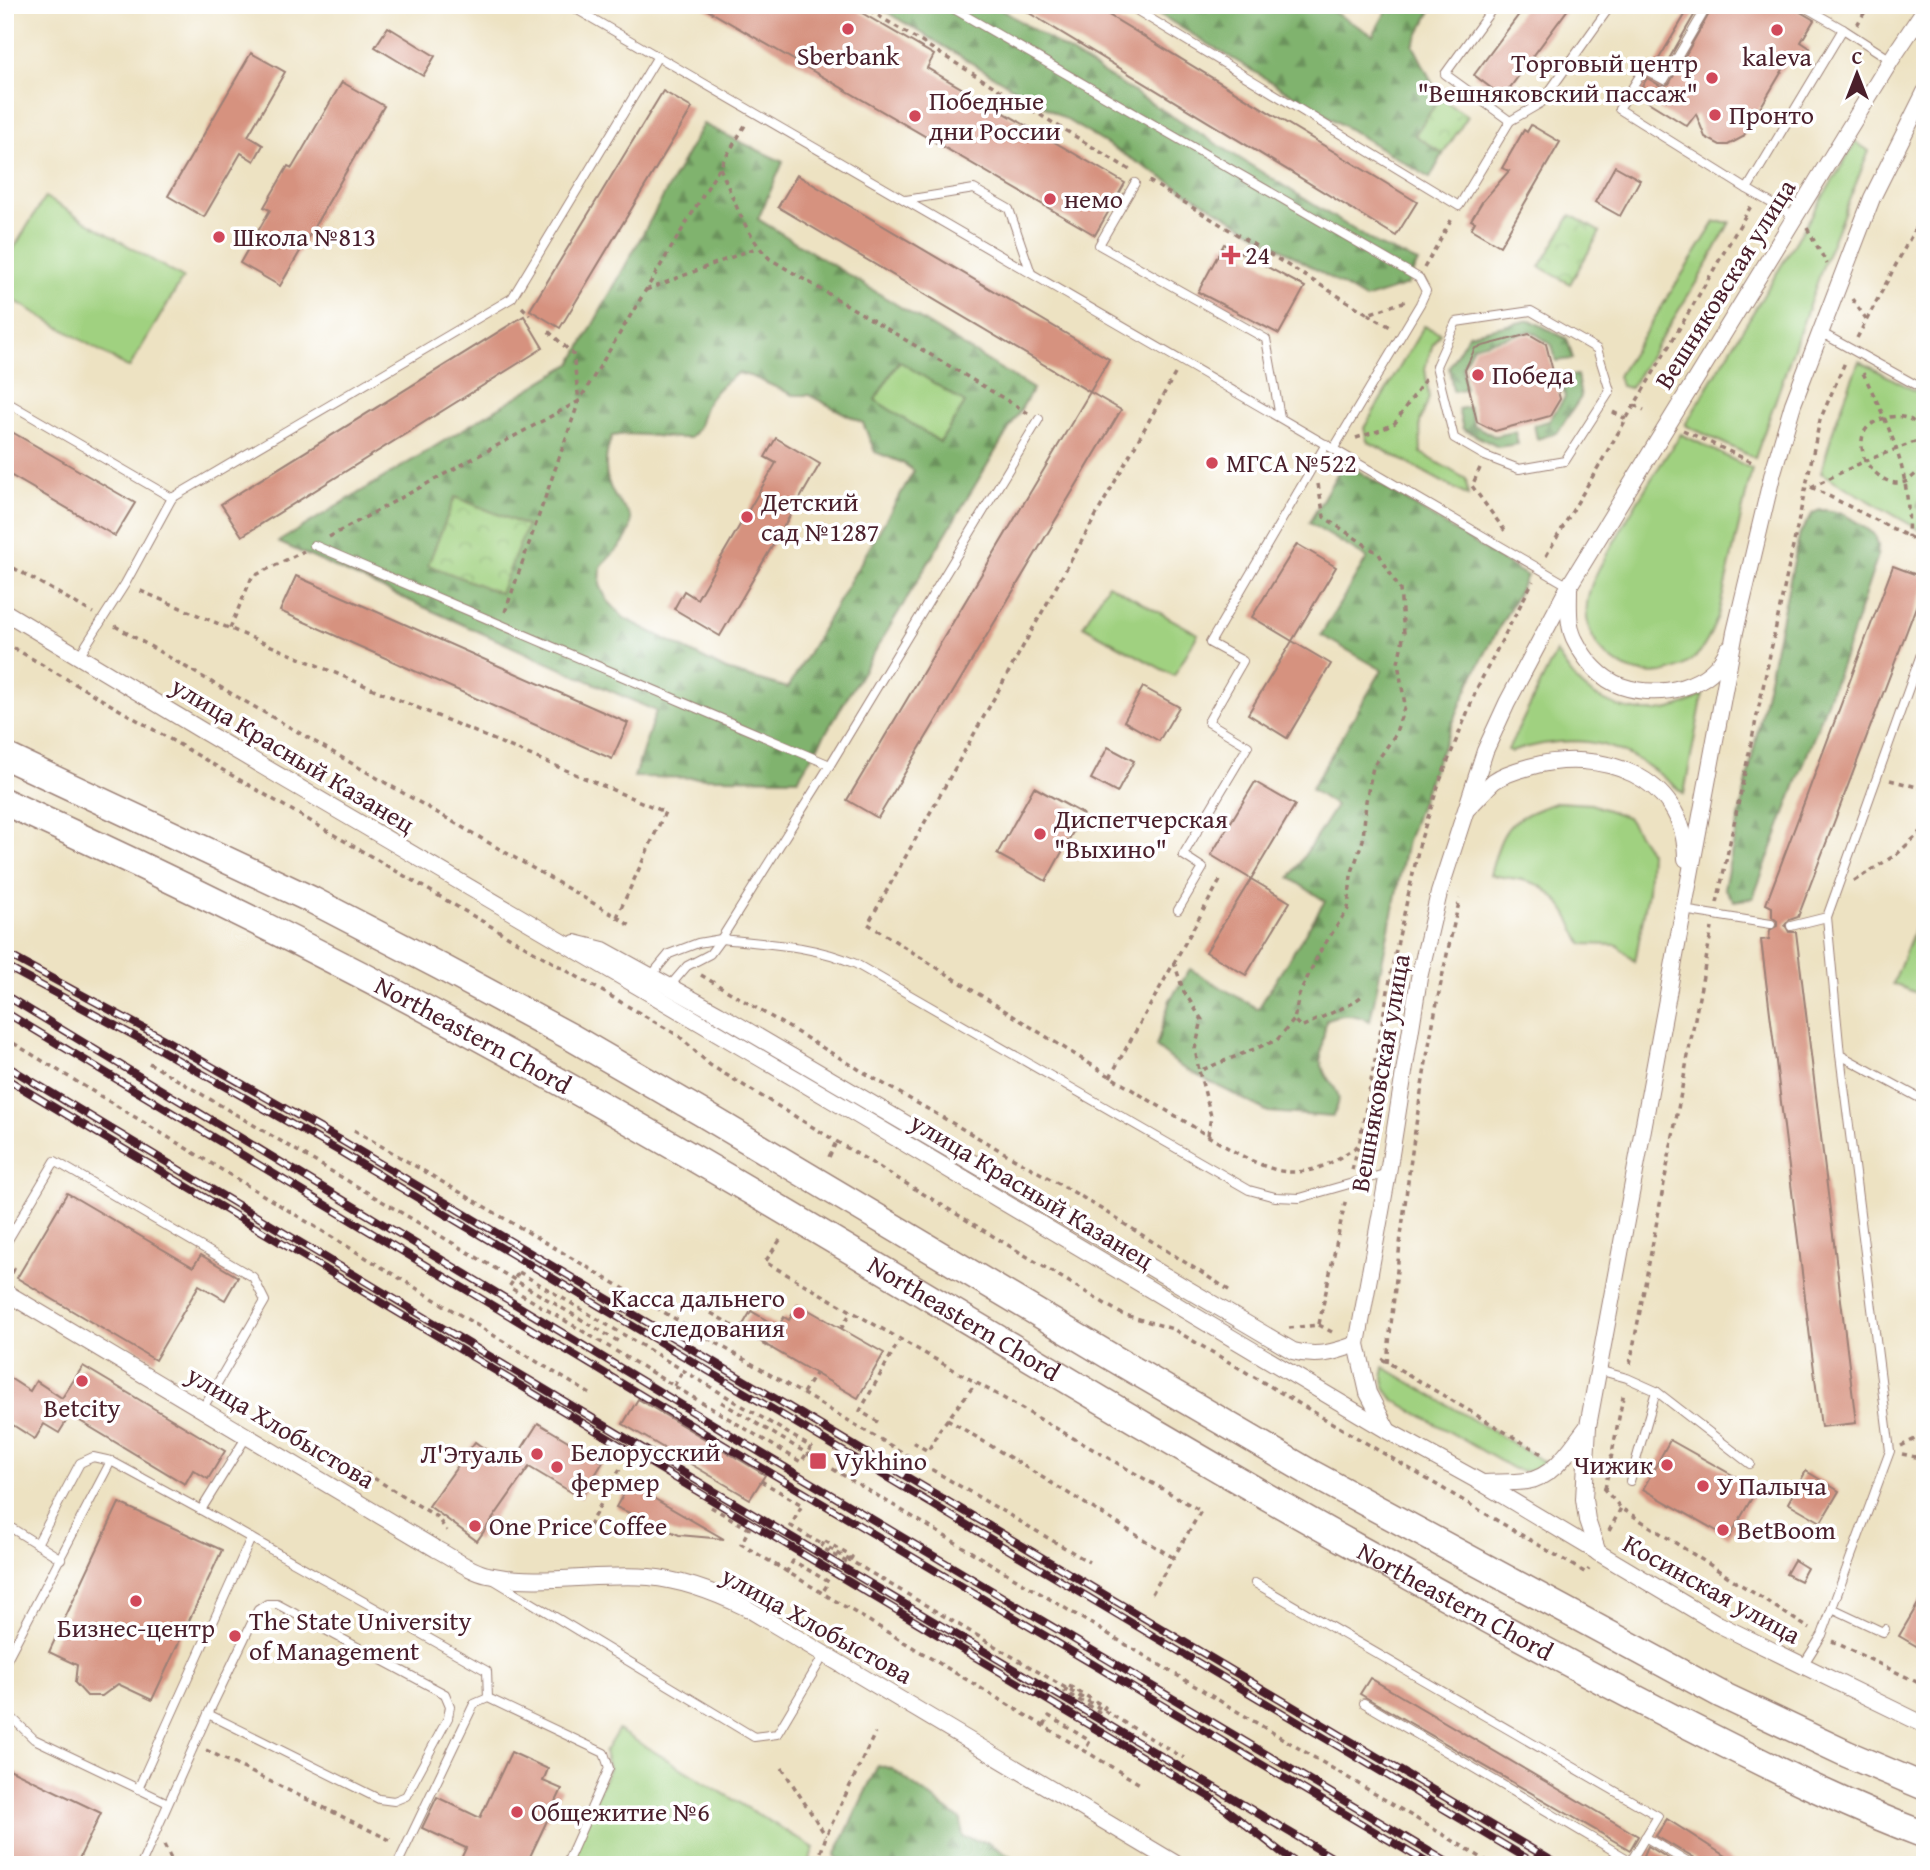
<svg xmlns="http://www.w3.org/2000/svg" width="1930" height="1870" font-family="'Gentium Book Plus',serif">
<defs>
<pattern id="forest-firs" width="22" height="20" patternUnits="userSpaceOnUse" patternTransform="scale(1.75)"><rect width="22" height="20" fill="#80b36e"/><path d="M5 1l3.5 6h-7zM16 11l3.5 6h-7z" fill="#6b915b"/></pattern>
<pattern id="park-crowns" width="20" height="18" patternUnits="userSpaceOnUse" patternTransform="scale(1.75)"><rect width="20" height="18" fill="#a0d180"/><path d="M2 6a3 3 0 1 1 6 0M12 15a3 3 0 1 1 6 0" fill="none" stroke="#8bb36f"/></pattern>
</defs>
<rect width="100%" height="100%" fill="#fff"/>
<filter id="ink" filterUnits="userSpaceOnUse"><feTurbulence type="fractalNoise" baseFrequency=".0143" numOctaves="2"/><feDisplacementMap in="SourceGraphic" scale="14" xChannelSelector="R" yChannelSelector="G"/><feConvolveMatrix kernelMatrix="1 2 1 2 8 2 1 2 1" color-interpolation-filters="sRGB"/></filter>
<filter id="wash" filterUnits="userSpaceOnUse"><feTurbulence type="fractalNoise" baseFrequency=".00686" numOctaves="4" result="noise"/><feDisplacementMap in="SourceGraphic" scale="28" xChannelSelector="R" yChannelSelector="G"/><feGaussianBlur stdDeviation="1.57" result="paint"/><feColorMatrix in="noise" values="0 0 0 0 0 0 0 0 0 0 0 0 0 0 0 0 0 1.4 0 .05"/><feComposite in="paint" operator="in"/></filter>
<g filter="url(#wash)">
<rect width="100%" height="100%" fill="#ede2c2"/>
<g fill="#a0d180" stroke="#757856" stroke-width="2">
<path d="M1856,142L1869,151L1825,260L1755,458L1685,425Z"/>
<path d="M45,197L183,278L129,368L5,295V263Z"/>
<path d="M1715,222H1730L1704,270L1630,388L1621,386L1618,376Z"/>
<path d="M1424,326L1440,333L1433,344L1425,368L1429,398L1420,422L1421,453L1466,479L1468,496L1367,441L1364,428Z"/>
<path d="M900,361L966,403L940,442L874,400Z"/>
<path d="M1859,361L1925,396V492L1917,506L1925,510V533L1821,473L1835,424Z"/>
<path d="M1681,434L1752,469L1718,616C1712,631 1705,650 1691,661C1644,695 1576,656 1588,597C1592,578 1603,561 1613,544C1634,506 1656,470 1681,434Z"/>
<path d="M1108,584L1198,634L1174,676L1083,626Z"/>
<path d="M1556,652C1566,667 1576,683 1591,693C1625,716 1670,718 1703,694L1684,794C1626,744 1586,728 1511,752L1508,750Z"/>
<path d="M1557,802L1591,804L1627,817L1650,852L1648,891L1635,962L1617,945L1582,944C1572,923 1562,898 1540,886C1526,878 1505,878 1490,875C1504,823 1507,821 1557,802Z"/>
<path d="M1925,902V996L1893,984Z"/>
<path d="M1384,1367L1544,1462C1534,1471 1527,1473 1514,1469L1394,1400C1385,1389 1381,1382 1384,1367Z"/>
<path d="M618,1730L814,1848L807,1865H566L609,1768L604,1753Z"/>
</g>
<g fill="url(#forest-firs)" stroke="#65694c" stroke-width="2" fill-rule="evenodd">
<path d="M875,5H994L1380,246L1418,262L1407,285L1365,299Z"/>
<path d="M1144,5H1321L1373,35L1390,5H1434L1413,45L1440,98L1415,135L1443,154L1430,178Z"/>
<path d="M703,124L783,162L758,219L1033,389L798,779L634,777L656,711L278,542L572,363ZM899,361L965,403L940,442L875,400ZM738,373L753,377L793,395H809L863,423L875,452L903,463L914,471L788,688L726,670L624,618L607,600L600,585L601,567C608,557 621,548 626,538C640,513 623,511 614,495C603,476 604,456 612,436C639,431 663,439 690,438C704,423 698,423 705,407C712,392 725,382 738,373Z"/>
<path d="M1530,320L1567,339L1573,359L1556,361L1552,345L1531,331L1473,346L1462,367L1465,389L1453,391L1449,367L1469,334Z"/>
<path d="M1577,375L1581,397L1557,433L1537,439L1534,425L1549,421L1565,397L1561,377Z"/>
<path d="M1469,407L1474,425L1494,436L1515,432L1518,444L1498,447L1463,429L1458,409Z"/>
<path d="M1344,462L1527,576L1471,680L1428,782L1407,841L1370,1021C1355,1014 1341,1012 1326,1020C1325,1032 1320,1047 1321,1060C1323,1086 1351,1088 1332,1117L1268,1112L1181,1067L1156,1047L1170,1000L1190,969L1258,1009L1325,901L1290,878L1336,806L1311,789L1382,670L1321,635L1367,558L1309,523Z"/>
<path d="M1820,510C1845,510 1856,522 1875,535L1878,545L1877,558L1848,646L1753,898L1734,901L1724,888L1800,533L1813,513Z"/>
<path d="M878,1765L892,1769L961,1820L963,1837L989,1843L1023,1865H847L835,1856Z"/>
</g>
<g fill="url(#park-crowns)" stroke="#757856" stroke-width="2">
<path d="M1440,98L1468,116L1443,154L1415,135Z"/>
<path d="M1571,215L1600,232L1570,284L1540,267Z"/>
<path d="M455,497L527,526L500,593L428,565Z"/>
</g>
<g id="blocks">
<g fill="#d6927f">
<path d="M699,5H848L934,55L927,68L1125,183L1095,235Z"/>
<path d="M1016,5H1092L1417,202L1396,236Z"/>
<path d="M1526,5H1571L1503,97L1474,75Z"/>
<path d="M1691,5H1700L1662,71L1654,67Z"/>
<path d="M1714,5H1795L1797,10L1814,20L1801,42L1810,48L1801,62L1791,56L1743,137L1728,145H1720L1705,137L1696,114L1687,126L1637,95L1647,78L1661,86L1669,84Z"/>
<path d="M388,27L435,56L423,76L375,47Z"/>
<path d="M251,53L285,72L248,136L263,145L254,161L241,153L204,217L168,196Z"/>
<path d="M342,82L384,106L280,286L240,263L270,210L264,207L288,166L292,168Z"/>
<path d="M663,91L692,108L560,328L530,310Z"/>
<path d="M1531,125L1560,142L1500,246L1471,229L1475,222L1471,220L1482,202L1509,171L1502,168L1524,130L1527,132Z"/>
<path d="M1615,166L1640,180L1620,216L1595,202Z"/>
<path d="M797,175L1109,359L1090,392L778,207Z"/>
<path d="M1224,244L1305,287L1279,334L1198,292Z"/>
<path d="M524,316L543,348L242,536L221,504Z"/>
<path d="M1529,334L1546,344L1560,399L1550,416L1495,431L1477,422L1465,370L1475,348Z"/>
<path d="M1090,392L1121,410L878,818L847,800Z"/>
<path d="M5,428L135,503L115,536L5,472Z"/>
<path d="M776,438L820,464L720,636L674,609L684,591L697,599L776,463L765,457Z"/>
<path d="M1297,544L1336,567L1292,641L1252,617Z"/>
<path d="M1893,566L1925,578V583L1798,917L1789,920L1785,925L1789,932H1796L1856,1423L1821,1427L1761,940L1769,939L1770,930L1777,926V921L1772,917V907L1766,904Z"/>
<path d="M296,576L628,723L612,759L280,611Z"/>
<path d="M1292,641L1331,664L1287,738L1248,714Z"/>
<path d="M1143,687L1179,707L1159,741L1124,721Z"/>
<path d="M1108,747L1134,761L1117,793L1091,779Z"/>
<path d="M1255,782L1295,805L1251,879L1211,855Z"/>
<path d="M1034,787L1083,814L1046,881L997,854Z"/>
<path d="M1251,879L1290,902L1246,975L1206,952Z"/>
<path d="M67,1193L193,1267L201,1255L238,1277L225,1300L199,1285L155,1360L17,1278Z"/>
<path d="M798,1304L884,1353L858,1398L740,1330L751,1311L778,1327L784,1317L789,1320Z"/>
<path d="M83,1366L225,1451L208,1479L193,1470L185,1484L70,1415L59,1433L44,1424L35,1439L5,1420V1375L30,1391L36,1381L62,1398Z"/>
<path d="M638,1399L765,1475L750,1499L623,1424Z"/>
<path d="M538,1423L603,1462L581,1498L529,1467L477,1541L429,1506L475,1442L510,1467Z"/>
<path d="M1670,1440L1757,1489L1729,1538L1643,1489Z"/>
<path d="M1806,1471L1839,1491L1821,1522L1788,1503Z"/>
<path d="M629,1484L724,1539L679,1535L616,1507Z"/>
<path d="M119,1503L222,1550L152,1700L118,1684L102,1696H87L75,1683L77,1665L49,1652Z"/>
<path d="M1794,1560L1807,1568L1800,1581L1786,1574Z"/>
<path d="M1925,1592V1651L1899,1636Z"/>
<path d="M1370,1678L1638,1836L1630,1850L1360,1694Z"/>
<path d="M511,1752L548,1769L543,1781L562,1789L526,1865H458L466,1848L422,1828L437,1797L480,1818Z"/>
<path d="M5,1767L101,1813L76,1865H5Z"/>
<path d="M1667,1819L1739,1865H1698L1695,1859L1656,1836Z"/>
<path d="M1648,1846L1679,1865H1640Z"/>
</g>
</g>
</g>
<g filter="url(#ink)">
<use href="#blocks" fill-opacity="0" stroke="#9c8076" stroke-width="2"/>
<g fill="none" stroke-linecap="round" stroke-linejoin="round">
<g stroke="#9c8076" stroke-width="10">
<g id="service">
<path d="M569,5L1569,586"/>
<path d="M947,5L1419,278L1426,291L1420,304L1334,448"/>
<path d="M1128,5L1459,206L1510,121L1445,74L1495,5"/>
<path d="M1708,5L1664,80L1644,69L1619,109L1747,189"/>
<path d="M1801,5L1843,29"/>
<path d="M1510,121L1541,103L1611,5"/>
<path d="M1135,183L1099,245L1266,339L1280,417"/>
<path d="M906,200L974,189L1009,209L1031,273"/>
<path d="M1795,217L1747,189L1843,29L1891,60"/>
<path d="M1531,311L1597,349L1610,391L1565,461L1519,469L1485,456L1454,438L1436,366L1456,322Z"/>
<path d="M1820,332L1925,390"/>
<path d="M5,401L172,498"/>
<path d="M314,545L830,765"/>
<path d="M1925,643L1827,917L1840,1055L1925,1101"/>
<path d="M79,656L125,584L172,498L512,298L658,56"/>
<path d="M1178,910L1203,868L1183,855L1248,746L1208,722L1243,661L1210,643L1326,444"/>
<path d="M1683,910L1771,924"/>
<path d="M1791,926L1827,917"/>
<path d="M650,977L669,954L698,943L721,939C769,944 812,945 856,964L1249,1190L1275,1197L1300,1198L1388,1173"/>
<path d="M668,988L687,966L710,954L721,939L830,765L1039,419"/>
<path d="M5,1245L55,1161L253,1277L265,1301L203,1408"/>
<path d="M1598,1370L1627,1378L1656,1391L1750,1464"/>
<path d="M1630,1481L1656,1391"/>
<path d="M201,1510L247,1436"/>
<path d="M5,1524L61,1559"/>
<path d="M37,1544L80,1463L93,1457L111,1461"/>
<path d="M494,1580L754,1737L777,1734L824,1655"/>
<path d="M1255,1583L1658,1816L1631,1861L1364,1703"/>
<path d="M267,1604H277L445,1694L450,1706L448,1718L406,1796L394,1801L379,1799L208,1714L258,1610Z"/>
<path d="M1832,1608L1883,1632L1885,1629"/>
<path d="M5,1663L111,1461L201,1510L487,1671L488,1698"/>
<path d="M1802,1667L1822,1635L1890,1451L1840,1055"/>
<path d="M5,1693L7,1713L34,1739L168,1803"/>
<path d="M138,1789L251,1538"/>
<path d="M1645,1837L1692,1865"/>
<path d="M141,1865L208,1714"/>
<path d="M397,1865L474,1704L488,1698L604,1753L609,1768L566,1865"/>
</g>
</g>
<g stroke="#9c8076" stroke-width="18">
<g id="minor">
<path d="M1569,589C1569,606 1567,627 1576,642C1585,660 1601,679 1621,686C1659,699 1711,689 1728,649"/>
<path d="M5,612L201,730L854,1113L1388,1431L1482,1483L1718,1624L1925,1725"/>
<path d="M1468,808C1477,800 1485,789 1494,781C1504,774 1518,770 1529,767C1598,747 1686,775 1686,859"/>
<path d="M575,943L603,950L719,1014L1293,1351C1317,1358 1335,1352 1357,1344"/>
<path d="M5,1292L436,1549C452,1557 471,1572 488,1575C541,1586 595,1573 649,1577C683,1580 714,1592 745,1607L1178,1865"/>
<path d="M1387,1429L1368,1393L1357,1344L1388,1173L1419,978L1439,893L1485,751L1507,703L1569,586L1891,60L1925,9"/>
<path d="M1482,1483C1497,1482 1513,1483 1527,1481C1555,1477 1572,1446 1588,1426"/>
<path d="M1598,1553L1587,1520L1584,1499L1588,1426L1735,632L1773,472L1793,404L1872,198L1925,92"/>
</g>
</g>
<g stroke="#9c8076" stroke-width="29">
<g id="primary">
<path d="M5,756L312,900L441,967L571,1037L702,1113L1108,1355L1307,1471L1722,1695L1847,1754L1925,1787"/>
<path id="s1" d="M5,802C178,881 348,965 515,1057C800,1213 1073,1390 1358,1548C1476,1613 1595,1679 1715,1739C1784,1774 1853,1808 1925,1835"/>
</g>
</g>
<g stroke="#9c8076" stroke-width="3.5" stroke-dasharray="5 5" stroke-linecap="butt">
<path d="M861,5L1130,170"/>
<path d="M1857,25L1869,5"/>
<path d="M720,168C734,199 745,235 770,259L1028,413"/>
<path d="M1149,181L1368,314L1406,301"/>
<path d="M1807,228L1827,264"/>
<path d="M1424,268L1453,217"/>
<path d="M646,290L758,247"/>
<path d="M1852,299L1867,320"/>
<path d="M522,307L530,315"/>
<path d="M1368,314L1392,328"/>
<path d="M1857,338L1925,210"/>
<path d="M1863,373C1890,428 1912,473 1908,537"/>
<path d="M1175,374L868,924C968,987 1067,1051 1169,1112C1201,1130 1246,1164 1281,1171C1313,1176 1334,1162 1359,1145L1394,959L1420,842L1439,783L1478,686L1533,581"/>
<path d="M1634,405L1644,410"/>
<path d="M1613,412L1626,419"/>
<path d="M1683,430L1754,463"/>
<path d="M1356,438L1381,430L1395,423L1426,378"/>
<path d="M1925,438L1865,461C1874,473 1888,487 1905,482C1911,479 1919,471 1924,466L1925,463"/>
<path d="M1480,468L1472,486L1505,531"/>
<path d="M1318,484L1324,517L1379,554L1400,590L1404,633L1398,663L1405,705L1395,735L1373,767L1366,801L1363,840L1351,875L1348,909L1319,953L1299,995L1294,1020L1301,1027L1351,1004L1362,996"/>
<path d="M1811,487L1865,461C1862,451 1859,437 1867,428C1878,416 1904,412 1915,423C1919,427 1922,434 1925,438"/>
<path d="M1811,487L1925,545"/>
<path d="M329,537L579,401L573,354L546,329"/>
<path d="M1546,556L1751,206"/>
<path d="M5,563L93,613"/>
<path d="M505,612L579,401L747,122"/>
<path d="M115,626L617,917L665,812L136,589"/>
<path d="M230,628L252,577L304,551"/>
<path d="M5,643L679,1036L710,1065L1122,1314L1173,1329L1586,1573L1589,1569"/>
<path d="M1890,780L1925,789"/>
<path d="M1854,881L1897,854L1925,828"/>
<path d="M1717,903L1820,420L1846,360"/>
<path d="M617,917L632,927"/>
<path d="M1174,962L1183,990L1202,1020L1195,1049L1199,1071"/>
<path d="M701,975L875,1079L1082,1197L1232,1292"/>
<path d="M5,1038L590,1394"/>
<path d="M149,1063L621,1343"/>
<path d="M1110,1077L1222,877"/>
<path d="M354,1130L1089,1562"/>
<path d="M1208,1135L1211,1116L1199,1071L1277,1040L1294,1020"/>
<path d="M829,1157L836,1142"/>
<path d="M1352,1170L1358,1147"/>
<path d="M780,1240L765,1262L1201,1511L1150,1597"/>
<path d="M5,1264L14,1269L10,1277"/>
<path d="M519,1272L811,1447L801,1462L509,1287Z"/>
<path d="M711,1313L772,1349"/>
<path d="M1319,1324L1346,1198"/>
<path d="M1289,1328L1319,1325L1332,1332"/>
<path d="M841,1329L851,1312"/>
<path d="M1382,1359L1542,1454"/>
<path d="M1387,1363C1403,1207 1422,1051 1460,899"/>
<path d="M1630,1364L1712,928"/>
<path d="M674,1386L683,1370"/>
<path d="M803,1393L815,1374"/>
<path d="M721,1402L1487,1861"/>
<path d="M947,1419L1174,1558"/>
<path d="M878,1422L860,1411L899,1341"/>
<path d="M276,1433L304,1435L437,1517L447,1531"/>
<path d="M913,1442L928,1451L940,1429L976,1383"/>
<path d="M1901,1446L1925,1434"/>
<path d="M1902,1454L1925,1459"/>
<path d="M761,1481L802,1505L791,1526L823,1545"/>
<path d="M1603,1488L1621,1508L1810,1629"/>
<path d="M1605,1489L1624,1392"/>
<path d="M711,1507L749,1529L741,1544L1140,1784"/>
<path d="M1609,1531L1621,1508"/>
<path d="M584,1535L622,1465"/>
<path d="M825,1541L852,1557L848,1563L821,1547Z"/>
<path d="M829,1548L1184,1758"/>
<path d="M786,1573L793,1561L829,1582L822,1593"/>
<path d="M1832,1641L1925,1686"/>
<path d="M1069,1686L1105,1707L1101,1713L1065,1692Z"/>
<path d="M1044,1726L1049,1716L1090,1741L1085,1750"/>
<path d="M206,1750L394,1842"/>
<path d="M782,1768L826,1836"/>
<path d="M164,1845L174,1865"/>
<path d="M821,1852L826,1836L875,1733"/>
</g>
<use href="#service" stroke="#fff" stroke-width="8"/>
<use href="#minor" stroke="#fff" stroke-width="16"/>
<use href="#primary" stroke="#fff" stroke-width="26"/>
<g stroke="#4a1f2b" stroke-width="8">
<g id="rail">
<path d="M5,953L162,1038L344,1142L1559,1865"/>
<path d="M5,966L157,1048L339,1151L1538,1865"/>
<path d="M5,995L736,1438L1452,1865"/>
<path d="M5,1012L729,1448L1431,1865"/>
<path d="M5,1065L719,1494L1345,1865"/>
<path d="M5,1078L1213,1799L1286,1856L1300,1865"/>
</g>
</g>
<use href="#rail" stroke="#fff" stroke-width="5" stroke-dasharray="16" stroke-linecap="butt"/>
</g>
</g>
<g fill="#d1495b" stroke="#fff" stroke-width="2.5">
<circle cx="848" cy="29" r="7"/>
<circle cx="1777" cy="30" r="7"/>
<circle cx="1712" cy="78" r="7"/>
<circle cx="1715" cy="115" r="7"/>
<circle cx="915" cy="116" r="7"/>
<circle cx="1050" cy="199" r="7"/>
<circle cx="219" cy="237" r="7"/>
<path d="M1227.5 244.5h7v7h7v7h-7v7h-7v-7h-7v-7h7z"/>
<circle cx="1478" cy="375" r="7"/>
<circle cx="1212" cy="463" r="7"/>
<circle cx="747" cy="517" r="7"/>
<circle cx="1040" cy="834" r="7"/>
<circle cx="799" cy="1313" r="7"/>
<circle cx="82" cy="1381" r="7"/>
<circle cx="537" cy="1454" r="7"/>
<rect x="809" y="1452" width="18" height="18" rx="3.5"/>
<circle cx="1667" cy="1465" r="7"/>
<circle cx="557" cy="1467" r="7"/>
<circle cx="1703" cy="1486" r="7"/>
<circle cx="475" cy="1526" r="7"/>
<circle cx="1723" cy="1530" r="7"/>
<circle cx="136" cy="1601" r="7"/>
<circle cx="235" cy="1636" r="7"/>
<circle cx="517" cy="1812" r="7"/>
</g>
<g text-anchor="middle" stroke-width="7" stroke-linejoin="round" paint-order="stroke">
<g font-size="26" fill="#4a1f2b" stroke="#fff" text-anchor="start">
<text x="848" y="65" text-anchor="middle">Sberbank</text>
<text x="1777" y="66" text-anchor="middle">kaleva</text>
<text x="1698" y="72" text-anchor="end">Торговый центр<tspan x="1698" dy="30">"Вешняковский пассаж"</tspan></text>
<text x="929" y="110">Победные<tspan x="929" dy="30">дни России</tspan></text>
<text x="1729" y="124">Пронто</text>
<text x="1064" y="208">немо</text>
<text x="233" y="246">Школа №813</text>
<text x="1245" y="264">24</text>
<text x="1492" y="384">Победа</text>
<text x="1226" y="472">МГСА №522</text>
<text x="761" y="511">Детский<tspan x="761" dy="30">сад №1287</tspan></text>
<text x="1054" y="828">Диспетчерская<tspan x="1054" dy="30">"Выхино"</tspan></text>
<text x="785" y="1307" text-anchor="end">Kасса дальнего<tspan x="785" dy="30">следования</tspan></text>
<text x="82" y="1417" text-anchor="middle">Betcity</text>
<text x="571" y="1461">Белорусский<tspan x="571" dy="30">фермер</tspan></text>
<text x="523" y="1463" text-anchor="end">Л'Этуаль</text>
<text x="834" y="1470">Vykhino</text>
<text x="1653" y="1474" text-anchor="end">Чижик</text>
<text x="1717" y="1495">У Палыча</text>
<text x="489" y="1535">One Price Coffee</text>
<text x="1737" y="1539">BetBoom</text>
<text x="249" y="1630">The State University<tspan x="249" dy="30">of Management</tspan></text>
<text x="136" y="1637" text-anchor="middle">Бизнес-центр</text>
<text x="531" y="1821">Общежитие №6</text>
</g>
<g font-size="26" fill="#4a1f2b" stroke="#fff">
<text transform="translate(1725 284) rotate(-58)" y="9">Вешняковская улица</text>
<text transform="translate(293 755) rotate(31)" y="9">улица Красный Казанец</text>
<text dy="9" stroke="none"><textPath href="#s1" startOffset="523">Northeastern Chord</textPath></text>
<text transform="translate(1380 1073) rotate(-80)" y="9">Вешняковская улица</text>
<text transform="translate(1032 1191) rotate(31)" y="9">улица Красный Казанец</text>
<text dy="9" stroke="none"><textPath href="#s1" startOffset="1090">Northeastern Chord</textPath></text>
<text transform="translate(281 1427) rotate(31)" y="9">улица Хлобыстова</text>
<text transform="translate(1712 1589) rotate(29)" y="9">Косинская улица</text>
<text dy="9" stroke="none"><textPath href="#s1" startOffset="1657">Northeastern Chord</textPath></text>
<text transform="translate(817 1625) rotate(29)" y="9">улица Хлобыстова</text>
</g>
</g>
<rect width="1930" height="1870" fill="none" stroke="#fff" stroke-width="28"/>
<g transform="translate(1857 74)" stroke="#ffffff" stroke-width="5" paint-order="stroke">
<path d="M0-5L12 26L0 18L-12 26Z" fill="#4a1f2b"/>
<text y="-10" font-size="19" font-weight="bold" text-anchor="middle" fill="#4a1f2b">С</text>
</g>
</svg>
